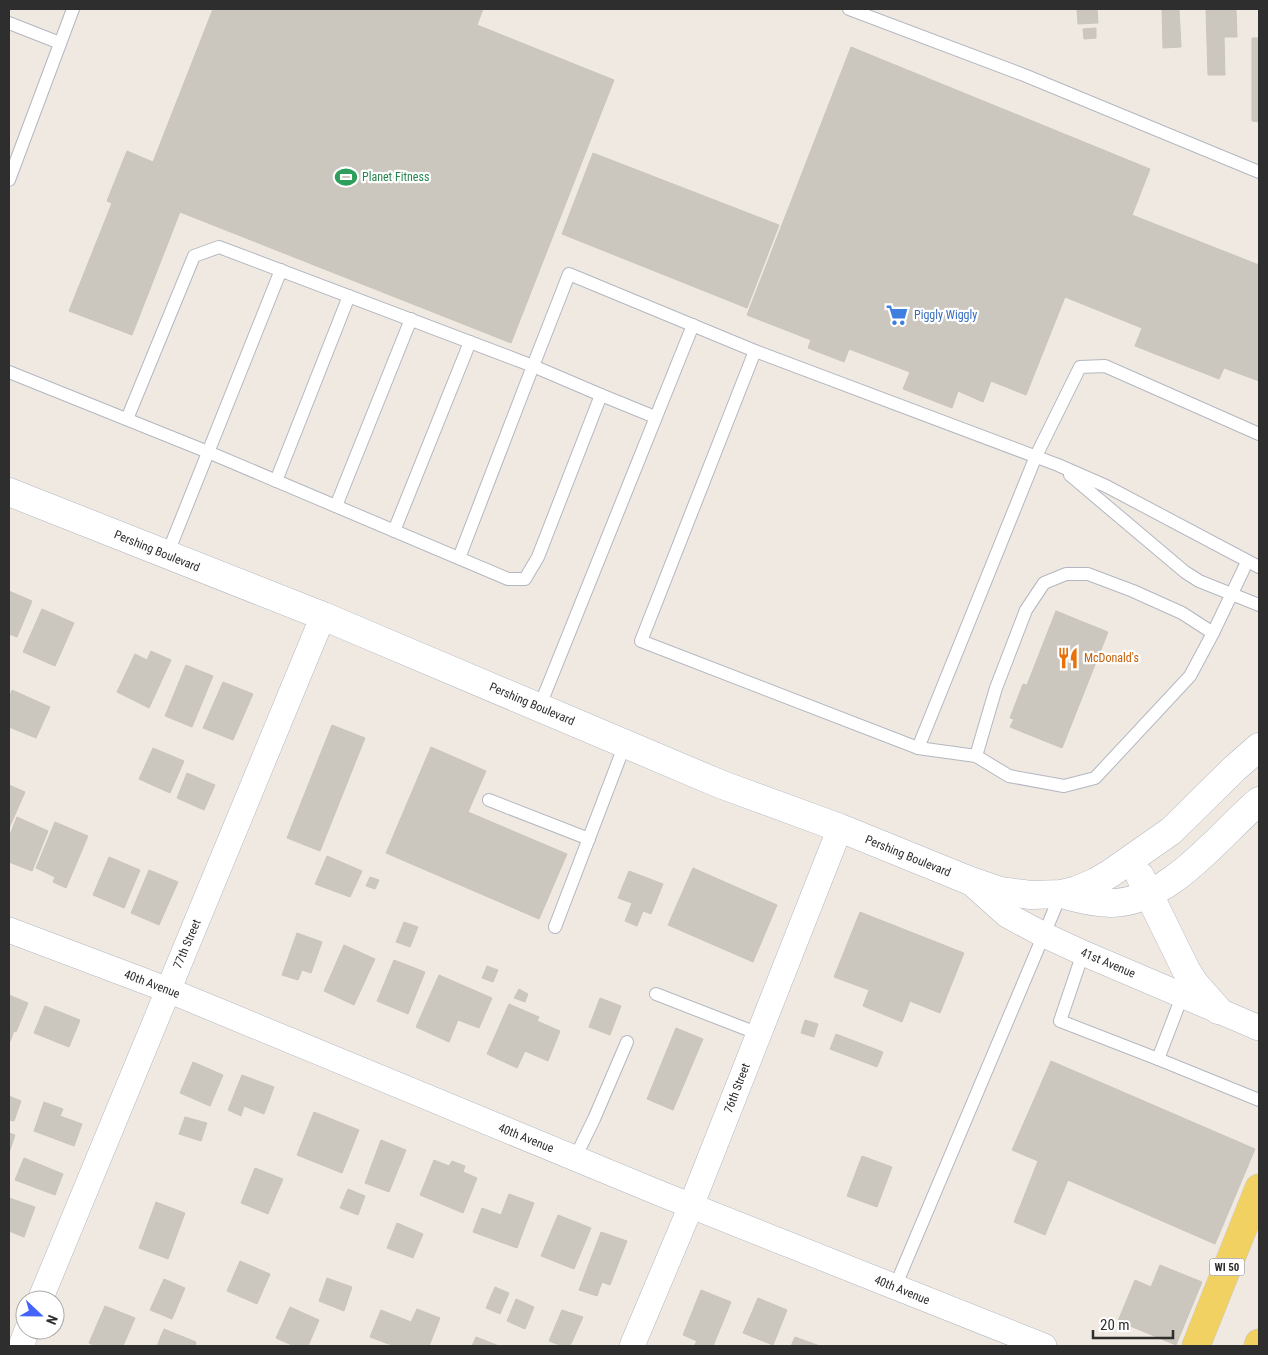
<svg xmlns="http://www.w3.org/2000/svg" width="1268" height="1355" font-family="'Roboto Condensed',sans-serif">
<rect width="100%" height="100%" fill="#efe9e1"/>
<g fill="#cbc7bf" stroke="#cbc5ba">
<path d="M213,9H483L477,25L614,80L511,343L180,212L132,335L69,311L112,203L107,201L127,151L153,162Z"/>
<path d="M1077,9H1097L1098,23L1078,24Z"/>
<path d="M1162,9H1179L1181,47L1163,48Z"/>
<path d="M1206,9H1236L1237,37H1224L1225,75H1208Z"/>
<path d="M1096,28V38L1084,39L1083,29Z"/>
<path d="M1252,38H1259V122L1252,121Z"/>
<path d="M851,47L1150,169L1132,215L1259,265V381L1224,368L1219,379L1135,346L1142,328L1065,297L1026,395L991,381L983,402L958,391L952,408L903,389L910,372L849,349L844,362L808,348L811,340L747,315Z"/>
<path d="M593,153L779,225L747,308L562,234Z"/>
<path d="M9,591L32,601L17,637L9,634Z"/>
<path d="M42,609L74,623L55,666L23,652Z"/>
<path d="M1056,611L1108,632L1062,748L1010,727L1014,719L1010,718L1023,684L1027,685Z"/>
<path d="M151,651L171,660L149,708L117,692L135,654L147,660Z"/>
<path d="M186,665L213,676L192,727L165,716Z"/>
<path d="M223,682L253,694L233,740L203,728Z"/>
<path d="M12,690L50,707L36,738L9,727V698Z"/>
<path d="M332,725L365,738L320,851L287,838Z"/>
<path d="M431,747L486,771L468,812L567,854L539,919L386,853Z"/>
<path d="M153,748L184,761L170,793L139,779Z"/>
<path d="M187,773L215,785L204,810L177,798Z"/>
<path d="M9,785L25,792L10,826H9Z"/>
<path d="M17,817L48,831L32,871L9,862V837Z"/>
<path d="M55,822L88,836L66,888L53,882L55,877L36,868Z"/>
<path d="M327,856L362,871L350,897L315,884Z"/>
<path d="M109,857L140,870L124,908L93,895Z"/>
<path d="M693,868L777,905L753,962L668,925Z"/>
<path d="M149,870L178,882L159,925L131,913Z"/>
<path d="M629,871L663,884L651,914L643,911L637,926L625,921L632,903L618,898Z"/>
<path d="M370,877L379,880L375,889L366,886Z"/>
<path d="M860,912L964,953L940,1013L910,1001L902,1022L863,1006L869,990L834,977Z"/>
<path d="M404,922L418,927L410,947L396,942Z"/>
<path d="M297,933L322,942L311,973L302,970L298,980L282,975Z"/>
<path d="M344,945L375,959L354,1005L324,991Z"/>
<path d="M394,960L425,972L408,1014L377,1001Z"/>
<path d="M487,966L498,970L493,982L482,978Z"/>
<path d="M439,975L492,998L479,1028L458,1020L449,1042L416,1027Z"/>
<path d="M519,989L528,994L525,1002L514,998Z"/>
<path d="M9,995L28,1003L16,1032L14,1031L9,1044Z"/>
<path d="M600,998L621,1006L610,1035L589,1027Z"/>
<path d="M509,1004L539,1017L537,1021L560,1031L548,1061L525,1051L517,1068L487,1054Z"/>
<path d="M45,1006L80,1020L69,1047L34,1033Z"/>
<path d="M805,1020L818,1024L814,1037L801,1033Z"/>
<path d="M676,1028L703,1039L673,1110L647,1099Z"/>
<path d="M836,1034L883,1052L877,1067L830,1049Z"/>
<path d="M1051,1061L1255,1149L1215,1244L1068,1180L1045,1235L1014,1222L1038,1161L1012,1150Z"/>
<path d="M193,1062L223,1075L210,1106L180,1093Z"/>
<path d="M242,1075L274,1087L264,1114L244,1106L241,1116L228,1110Z"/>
<path d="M9,1096L21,1101L14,1121L9,1120Z"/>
<path d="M44,1102L63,1109L60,1116L82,1124L74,1146L34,1131Z"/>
<path d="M314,1112L359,1130L342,1173L297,1155Z"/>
<path d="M185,1117L207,1123L201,1141L179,1134Z"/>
<path d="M9,1133L15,1135L9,1153Z"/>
<path d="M381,1140L406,1150L389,1192L365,1183Z"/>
<path d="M862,1156L892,1167L877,1207L847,1196Z"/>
<path d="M24,1158L63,1174L55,1195L15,1180Z"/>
<path d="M434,1160L449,1166L452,1161L465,1166L463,1172L477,1178L463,1213L420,1195Z"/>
<path d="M255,1168L283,1179L268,1214L241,1203Z"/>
<path d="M348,1189L365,1196L358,1215L340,1208Z"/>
<path d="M509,1194L534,1203L517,1248L473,1232L482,1208L501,1215Z"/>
<path d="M9,1198L35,1207L24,1237L9,1231Z"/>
<path d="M156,1202L185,1213L168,1259L139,1248Z"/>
<path d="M558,1215L591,1228L574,1269L541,1256Z"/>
<path d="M397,1223L423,1234L413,1258L387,1248Z"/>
<path d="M601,1232L627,1241L610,1285L602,1282L597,1296L579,1290Z"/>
<path d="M240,1261L270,1274L257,1304L227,1291Z"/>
<path d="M1160,1265L1202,1282L1176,1345L1118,1321L1135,1280L1151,1287Z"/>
<path d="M327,1278L352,1287L344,1311L319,1301Z"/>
<path d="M164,1279L185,1288L172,1319L150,1310Z"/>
<path d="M495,1287L509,1293L500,1314L486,1308Z"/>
<path d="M701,1290L731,1302L713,1346H694L697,1341L683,1335Z"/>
<path d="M758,1298L787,1310L773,1345L743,1333Z"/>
<path d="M516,1299L534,1307L525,1329L507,1321Z"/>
<path d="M105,1306L135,1318L123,1346H96L89,1343Z"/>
<path d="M290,1307L319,1320L308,1346H294L276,1338Z"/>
<path d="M417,1309L440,1318L429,1346H394L370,1337L381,1310L411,1322Z"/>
<path d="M562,1310L583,1317L570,1346H562L549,1341Z"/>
<path d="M164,1329L196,1342L195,1346H157Z"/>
<path d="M476,1337L499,1346H472Z"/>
<path d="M795,1337L820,1346H791Z"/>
</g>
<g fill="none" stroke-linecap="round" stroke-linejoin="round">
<g stroke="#b4b7c1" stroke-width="14">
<g id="lane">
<path d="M849,9L1024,75L1259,172"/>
<path d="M9,23L60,43"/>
<path d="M9,180L73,9"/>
<path d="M755,351L641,641L918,748L976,756L1009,776L1064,786L1095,778L1190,676L1213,633L1247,562"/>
<path d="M9,372L208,452L508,579H525L538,557L601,395L533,366L569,274L755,351L1058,465L1106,486L1259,567"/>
<path d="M601,395L655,417"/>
<path d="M127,419L194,256L219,247L533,366L459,558"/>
<path d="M1070,475L1185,572L1199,581L1259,605"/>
<path d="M276,481L349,296"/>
<path d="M336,506L411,319"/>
<path d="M394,531L470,342"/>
<path d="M167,555L281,270"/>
<path d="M539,708L693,325"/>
<path d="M918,748L1036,456L1080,367L1105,366L1259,434"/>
<path d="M976,756L996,688L1026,610L1044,583L1066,574H1088L1133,591L1182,613L1213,633"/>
<path d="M489,800L589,839"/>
<path d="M555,927L625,744"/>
<path d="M1083,953L1060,1021L1158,1059L1259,1100"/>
<path d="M656,994L759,1034"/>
<path d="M1158,1059L1183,994"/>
<path d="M575,1158L594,1119L627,1042"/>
<path d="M895,1287L1061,894"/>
</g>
</g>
<g stroke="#b4b7c1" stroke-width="26">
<g id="street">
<path d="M969,881L1007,915L1042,934L1083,953L1259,1028"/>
<path d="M9,930L168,990L659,1193L1044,1346"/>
<path d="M40,1300L323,616"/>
<path d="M21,1346L27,1330"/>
<path d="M632,1346L691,1206L840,828"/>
</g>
</g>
<g stroke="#b4b7c1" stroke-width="29">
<g id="secondary">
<path d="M9,492L323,616L720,784L840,828L968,880L1000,891L1031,895L1061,894L1077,890L1096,882L1111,873L1171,831L1235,768L1259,747"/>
<path d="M1140,876L1186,970L1195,984L1218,1010"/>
<path d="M1062,894C1078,899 1094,903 1111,903C1169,903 1219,835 1259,801"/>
</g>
</g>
<g stroke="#c9c9c9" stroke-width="29">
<g id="primary">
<path d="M1196,1346L1259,1188"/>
<path d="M1258,1346L1259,1343"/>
</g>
</g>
<use href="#lane" stroke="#fff" stroke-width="12"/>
<use href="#street" stroke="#fff" stroke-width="25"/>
<use href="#secondary" stroke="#fff" stroke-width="28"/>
<use href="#primary" stroke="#f2d163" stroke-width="28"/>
</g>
<defs>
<g id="stadium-bare" transform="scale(1.725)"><path d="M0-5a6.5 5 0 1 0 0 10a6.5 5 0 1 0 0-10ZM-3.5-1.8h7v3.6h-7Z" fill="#2e9e5b" stroke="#fff" stroke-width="2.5" paint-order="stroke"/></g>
<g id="supermarket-bare" transform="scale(1.725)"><path d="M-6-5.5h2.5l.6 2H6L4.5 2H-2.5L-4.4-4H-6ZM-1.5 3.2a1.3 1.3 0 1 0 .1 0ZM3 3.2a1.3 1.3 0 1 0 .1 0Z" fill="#3f7fe0" stroke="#fff" stroke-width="2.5" paint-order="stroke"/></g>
<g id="restaurant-bare" transform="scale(1.725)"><path d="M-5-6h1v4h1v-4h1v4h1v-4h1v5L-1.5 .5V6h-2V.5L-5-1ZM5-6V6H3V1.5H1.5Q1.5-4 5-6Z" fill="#e8710a" stroke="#fff" stroke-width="2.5" paint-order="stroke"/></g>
</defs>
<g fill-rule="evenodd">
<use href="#stadium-bare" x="346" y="177"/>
<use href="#supermarket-bare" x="897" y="315"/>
<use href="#restaurant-bare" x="1068" y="658"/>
</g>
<g text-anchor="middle" stroke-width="4.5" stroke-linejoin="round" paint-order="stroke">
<rect fill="#fff" stroke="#6d6d6d" stroke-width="1" x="1209.5" y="1258.5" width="35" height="17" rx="4"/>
<g font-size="11" font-weight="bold" fill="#2e2e2e">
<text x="1227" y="1271">WI 50</text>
</g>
<g font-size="12" fill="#27864d" stroke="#fff" text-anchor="start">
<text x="362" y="181">Planet Fitness</text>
</g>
<g font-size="12" fill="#366cbe" stroke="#fff" text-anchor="start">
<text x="914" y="319">Piggly Wiggly</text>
</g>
<g font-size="12" fill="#2e2e2e" stroke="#fff">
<text transform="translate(157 551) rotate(22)" y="4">Pershing Boulevard</text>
<text transform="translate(532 704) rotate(23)" y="4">Pershing Boulevard</text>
<text transform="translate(908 856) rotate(22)" y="4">Pershing Boulevard</text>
<text transform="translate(187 944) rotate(-67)" y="4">77th Street</text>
<text transform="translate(1108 963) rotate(23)" y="4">41st Avenue</text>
<text transform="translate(152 984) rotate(21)" y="4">40th Avenue</text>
<text transform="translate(737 1088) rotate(-69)" y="4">76th Street</text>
<text transform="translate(526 1138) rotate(22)" y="4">40th Avenue</text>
<text transform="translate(902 1290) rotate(22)" y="4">40th Avenue</text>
</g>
<g font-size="12" fill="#c56008" stroke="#fff" text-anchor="start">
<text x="1084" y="662">McDonald's</text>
</g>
</g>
<rect width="1268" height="1355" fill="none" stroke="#2e2e2e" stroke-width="20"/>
<g transform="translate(40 1315) rotate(112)"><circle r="24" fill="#ffffff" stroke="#ababab"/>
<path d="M0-4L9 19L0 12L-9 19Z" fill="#4264fb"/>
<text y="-8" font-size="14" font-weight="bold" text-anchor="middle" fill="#2e2e2e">N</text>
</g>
<path d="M1093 1330v8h80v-8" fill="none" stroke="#2e2e2e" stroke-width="2.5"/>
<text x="1100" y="1330" font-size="15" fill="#2e2e2e" stroke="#ffffff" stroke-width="4" paint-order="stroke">20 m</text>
</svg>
